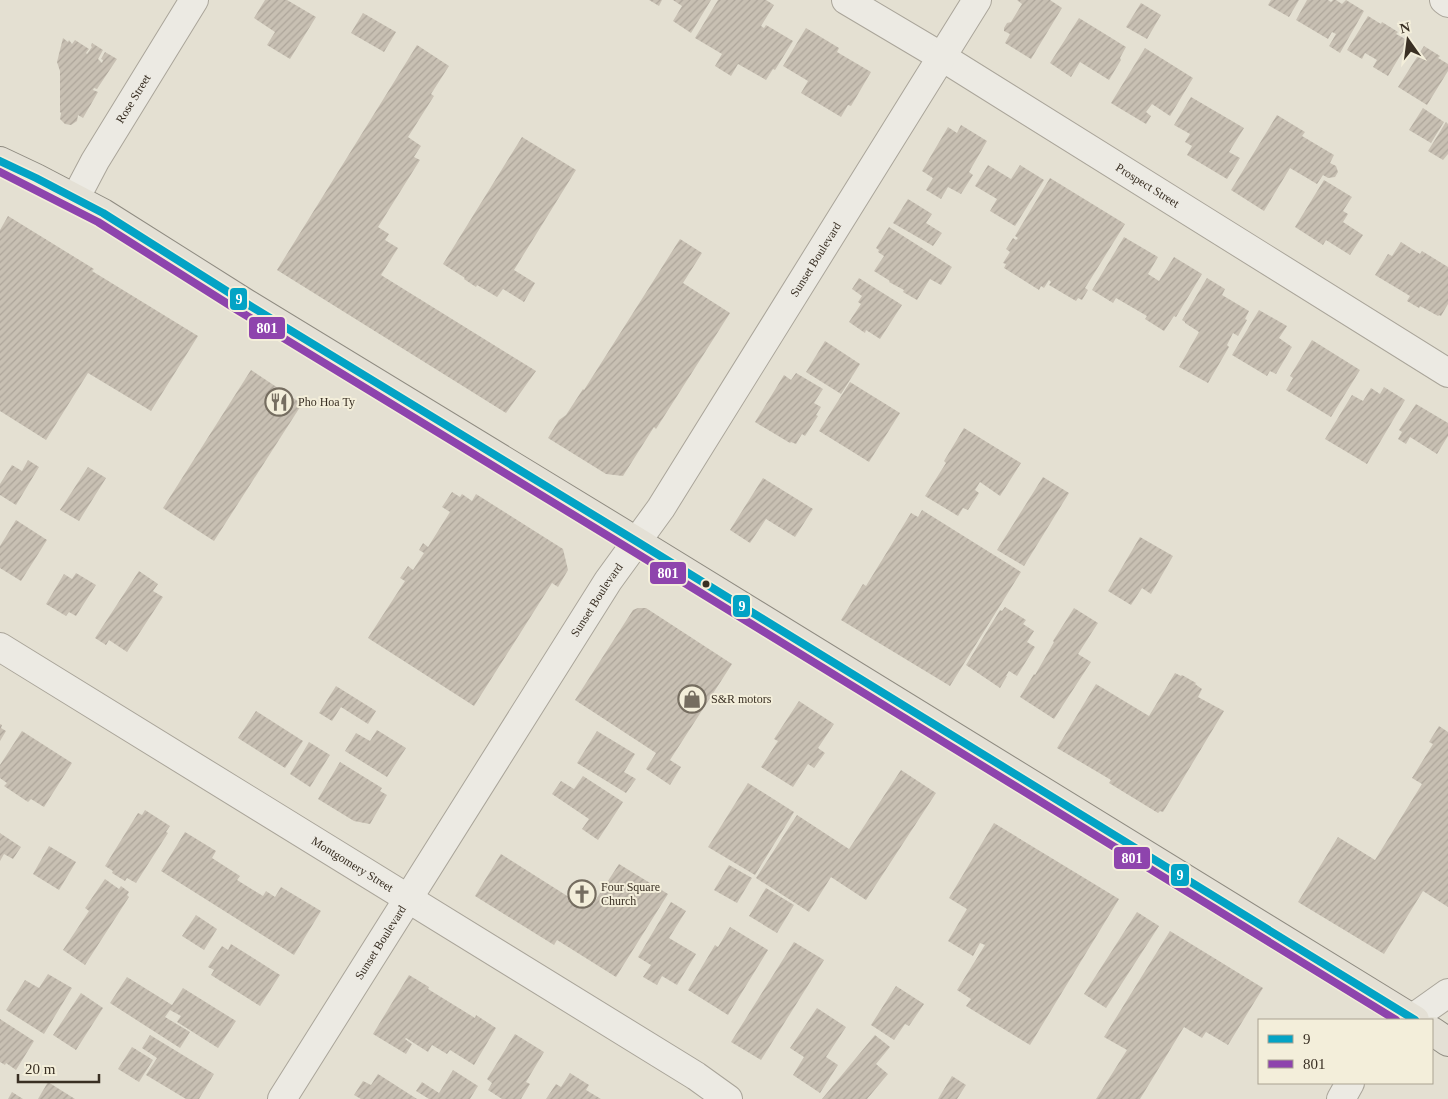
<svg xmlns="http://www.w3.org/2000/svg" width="1448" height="1099" font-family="Georgia,serif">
<defs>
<pattern id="building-hatch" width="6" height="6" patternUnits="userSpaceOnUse" patternTransform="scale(1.25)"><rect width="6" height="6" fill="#c8c0b3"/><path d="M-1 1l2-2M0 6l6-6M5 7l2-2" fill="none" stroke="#ada59a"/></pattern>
</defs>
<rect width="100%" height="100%" fill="#e4e0d2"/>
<g fill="url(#building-hatch)">
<path d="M265,0H287L316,17L290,59L267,45L275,32L254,18Z"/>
<path d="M649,0H662L659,6Z"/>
<path d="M673,0H711L691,33L673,21L682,6Z"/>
<path d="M718,0H766L774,5L761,26L764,28L766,25L793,41L775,70L773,69L766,80L738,64L731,76L715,66L722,54L695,38Z"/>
<path d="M1017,0H1050L1062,8L1031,59L1005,43L1010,34L1004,31V28L1007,23L1011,22L1022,4Z"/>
<path d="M1271,0H1299L1289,17L1268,5Z"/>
<path d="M1307,0H1328L1331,2L1333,0H1336L1342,4L1346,0L1364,11L1340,53L1329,46L1336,34L1332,32L1328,39L1296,20Z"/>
<path d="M1141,3L1161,15L1147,39L1126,27Z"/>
<path d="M363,13L396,32L384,52L351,33Z"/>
<path d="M1368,16L1381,24L1382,22L1398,32L1396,34L1409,41L1388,76L1373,67L1377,60L1365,53L1362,59L1347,50Z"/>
<path d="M1079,18L1126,47L1120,58L1121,60L1109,80L1080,62L1071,77L1050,63Z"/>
<path d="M806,28L839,48L837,52L871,72L851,106L848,105L841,117L801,93L808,81L783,66Z"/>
<path d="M63,38L68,42L69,40L72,44L75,40L89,49L86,53L87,54L92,47L91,46L92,43L103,50L98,59L102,63L103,60L101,59L105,52L117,59L97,89L94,88L93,90L98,92L83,118L78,115L77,121L71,125L65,124L60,119L61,113L60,112V71L57,62Z"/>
<path d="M417,45L449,66L431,94L434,96L408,137L421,146L414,157L420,160L378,227L389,234L385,240L398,248L381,275L536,371L506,413L277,270Z"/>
<path d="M1424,46L1440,56L1438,58L1448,64V71L1427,105L1398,87Z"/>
<path d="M1145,48L1193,78L1170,116L1152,104L1146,112L1151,116L1146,124L1111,103Z"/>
<path d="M1191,97L1244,128L1229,152L1240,158L1227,179L1187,155L1192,146L1185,142L1190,134L1174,125Z"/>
<path d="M1423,108L1444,122L1431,143L1409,130Z"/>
<path d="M1277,115L1305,132L1302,136L1334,155L1330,163L1336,166L1338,172L1335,177L1328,178L1323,175L1317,184L1290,168L1264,211L1231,190Z"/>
<path d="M1446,122L1448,124V154L1443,160L1428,151Z"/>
<path d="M961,125L987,141L969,172L973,175L961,194L948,187L941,199L926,190L933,178L922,171L948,127L957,133Z"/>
<path d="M522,137L576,170L514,270L535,283L524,302L503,289L497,297L477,285L476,287L464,279L465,278L443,264Z"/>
<path d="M988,165L1011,179L1020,165L1044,180L1015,226L990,211L997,199L975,186Z"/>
<path d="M1050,178L1125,224L1085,288L1088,290L1082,300L1078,298L1076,301L1049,285L1051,282L1049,280L1044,288L1041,286L1039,290L1004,268L1006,264L1003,263L1010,252L1006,249L1013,238L1016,240L1018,238L1015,236Z"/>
<path d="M1324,180L1352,197L1343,211L1348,214L1343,222L1363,235L1350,255L1326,240L1323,245L1295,227Z"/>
<path d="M908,199L932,214L926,223L942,233L933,246L893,223Z"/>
<path d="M8,216L94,269L92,271L198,336L151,411L88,373L46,440L0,411V230Z"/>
<path d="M889,227L952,267L941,285L930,279L917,300L903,292L904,290L889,282L890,281L874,271L884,256L878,252L879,250L876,248Z"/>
<path d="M1124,237L1158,257L1148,274L1159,281L1174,257L1202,274L1176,317L1174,316L1164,331L1145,319L1147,316L1116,298L1113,303L1092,290Z"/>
<path d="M680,239L702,253L683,283L730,313L656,429L654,427L623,476L606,474L548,438L559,420L566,415L583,389L584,390Z"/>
<path d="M1401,242L1420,254L1422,251L1448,267V304L1441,316L1439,315L1438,316L1420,306L1419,308L1407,301L1410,296L1375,275L1388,254L1392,256Z"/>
<path d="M859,278L902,305L880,339L866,330L865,333L849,322L861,304L858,302L862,296L852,289Z"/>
<path d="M1207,278L1225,289L1222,295L1249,311L1245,319L1247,320L1238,336L1233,333L1227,345L1229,347L1208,383L1179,367L1199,332L1185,323V322L1182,320Z"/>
<path d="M1259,310L1287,326L1279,338L1292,347L1276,374L1270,371L1267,376L1232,355Z"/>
<path d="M1312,340L1360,370L1331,417L1286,390L1293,378L1290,376Z"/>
<path d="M825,341L860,364L841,394L806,372Z"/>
<path d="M251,370L302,404L214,541L163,508Z"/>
<path d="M796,373L823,389L814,403L821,407L816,415L818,416L805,436L802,434L796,444L791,442L790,443L755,422L784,375L791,380Z"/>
<path d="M850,382L900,413L869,462L819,431Z"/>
<path d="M1384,387L1405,400L1367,464L1325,439L1352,395L1363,401L1371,388L1380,394Z"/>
<path d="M1416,404L1448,423V436L1437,454L1410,437L1406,444L1398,439L1402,432L1399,430Z"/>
<path d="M964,428L1021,463L1000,496L980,482L975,490L979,493L968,510L963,508L958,516L925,496L946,463L944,461Z"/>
<path d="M28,460L39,467L16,505L0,495V484L12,465L22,471Z"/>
<path d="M88,467L106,478L79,521L60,510Z"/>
<path d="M1043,477L1069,493L1024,566L997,550Z"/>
<path d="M763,478L813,509L795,537L766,519L750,543L730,530Z"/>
<path d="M452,492L460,497L462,494L472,501L476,494L563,549L568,570L558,587L552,583L474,706L368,638L405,581L400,578L408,566L413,570L424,553L419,550L423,543L428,547L450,512L442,507Z"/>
<path d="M922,510L1021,572L950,686L841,620L863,584L866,586L911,513L918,517Z"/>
<path d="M16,520L47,540L21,581L0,568V546Z"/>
<path d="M1140,537L1173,556L1151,594L1142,588L1131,605L1108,591Z"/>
<path d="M139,571L158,584L153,591L163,597L127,652L109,640L106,645L95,638Z"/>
<path d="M76,573L96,585L76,616L69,612L66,616L46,604L64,574L72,579Z"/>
<path d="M1005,607L1026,620L1023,624L1034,631L1027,642L1035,647L1017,676L1009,671L1006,676H1007L1000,688L966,665L1000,610L1002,611Z"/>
<path d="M638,608H646L732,664L670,760L681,767L670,785L646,769L656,753L575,700L633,610Z"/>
<path d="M1074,608L1098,623L1078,654L1091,662L1054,719L1020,697L1034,674L1035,675L1054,642L1053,641Z"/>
<path d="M1175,673L1181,676L1182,675L1196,683L1195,684L1202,689L1198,697L1224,711L1163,812L1160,811L1158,813L1109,783L1111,780L1057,748L1096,684L1149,716Z"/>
<path d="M336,686L376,711L368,724L341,707L332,721L319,713Z"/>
<path d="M799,701L834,724L818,748L825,753L814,768L808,764L793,787L761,767L778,741L774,739Z"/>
<path d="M256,711L303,741L285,768L238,738Z"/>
<path d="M0,724L2,725L1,728L6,731L0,741Z"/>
<path d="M1439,726L1448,732V907L1423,891L1384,954L1298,902L1338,837L1375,860L1422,784L1412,778L1433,744L1429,742Z"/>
<path d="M377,730L406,748L387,777L345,751L356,733L370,741Z"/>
<path d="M22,731L72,763L44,807L31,799L28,802L4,786L7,783L0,778V765Z"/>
<path d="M597,731L635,754L624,772L636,779L626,793L577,763Z"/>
<path d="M309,742L330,755L310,787L290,774Z"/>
<path d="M340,762L382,788L380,791L387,795L370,824L354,821L318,799Z"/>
<path d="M901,770L936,793L866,900L831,877L809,912L756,878L797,815L849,849Z"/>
<path d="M583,776L623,802L598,840L582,829L589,819L552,794L561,781L574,789Z"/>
<path d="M748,783L794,812L755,875L708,847Z"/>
<path d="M145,810L170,826L166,832L168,833L136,883L127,878L125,881L112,873L113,871L105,866L138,813L142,815Z"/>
<path d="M994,823L1119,899L1030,1045L966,1006L971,999L957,990L985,945L980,943L973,956L948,941L967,909L949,898Z"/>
<path d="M185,832L216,851L212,858L240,876L237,880L263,896L266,891L275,897L281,887L321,911L294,955L161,871Z"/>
<path d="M0,833L21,847L13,859L4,854L0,861Z"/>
<path d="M49,846L76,862L59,890L33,874Z"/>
<path d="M501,854L572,899L576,893L593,904L619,864L668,894L616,977L557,940L554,945L475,896Z"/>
<path d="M729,865L752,878L737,903L714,890Z"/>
<path d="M105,879L119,889L121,886L129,892L127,895L129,897L85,965L63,950L89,911L85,908Z"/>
<path d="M766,888L794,905L777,933L749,916Z"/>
<path d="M671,902L686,911L669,938L696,954L677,985L662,976L657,985L643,977L651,965L638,957Z"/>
<path d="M1137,912L1159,926L1106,1008L1084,994Z"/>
<path d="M196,915L217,929L204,950L182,936Z"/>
<path d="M730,927L768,950L728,1015L688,990L715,945L718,947Z"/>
<path d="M1170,931L1263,988L1228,1045L1206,1032L1202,1038L1184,1027L1140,1099H1096L1127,1050L1104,1037Z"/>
<path d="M794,942L824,960L761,1060L731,1042Z"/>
<path d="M231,944L280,975L260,1006L211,975L214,970L208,967L222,946L228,950Z"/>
<path d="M48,974L72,988L44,1034L6,1010L25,980L39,988Z"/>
<path d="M409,975L429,987L428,989L475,1018L476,1015L496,1028L474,1065L450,1050L447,1054L432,1045L428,1052L406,1038L405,1039L412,1044L406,1054L373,1034Z"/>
<path d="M127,977L172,1005L183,988L236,1021L218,1048L177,1022L181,1016L170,1010L165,1017L190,1032L180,1048L110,1003Z"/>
<path d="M896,986L924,1004L909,1026L905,1024L894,1040L871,1025Z"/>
<path d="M81,993L103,1008L76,1050L53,1035Z"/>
<path d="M817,1008L846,1027L826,1057L838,1065L820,1093L793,1075L804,1057L790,1048Z"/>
<path d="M0,1019L34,1041L16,1070L6,1063L5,1065L0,1062Z"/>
<path d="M515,1034L544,1052L526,1082L530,1084L521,1099H502L488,1090L492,1083L487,1079Z"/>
<path d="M150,1035L214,1074L199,1099H186L146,1075L157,1058L142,1048Z"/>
<path d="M875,1035L890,1047L876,1064L888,1074L867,1099H822Z"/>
<path d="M132,1047L153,1060L139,1082L118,1069Z"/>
<path d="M453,1070L478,1086L470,1099H429L416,1091L422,1082L439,1093Z"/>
<path d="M570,1073L589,1085L586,1090L601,1099H546L556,1084L561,1087Z"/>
<path d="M378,1074L417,1099H361L354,1095L363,1081L371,1085Z"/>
<path d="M952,1076L966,1085L957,1099H938Z"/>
<path d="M48,1082L75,1099H38Z"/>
<path d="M12,1092L23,1099H8Z"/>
</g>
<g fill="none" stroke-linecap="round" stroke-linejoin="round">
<g stroke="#aaa59a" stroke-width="30">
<g id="minor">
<path id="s1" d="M846,0L942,57L1448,373"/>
<path d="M1444,0L1448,3"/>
<path id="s2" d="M75,199L95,161L194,0"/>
<path id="s3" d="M0,647L696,1076L728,1099"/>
<path d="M1410,1020L1448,993"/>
<path id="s4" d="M282,1099L608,581L661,508L977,0"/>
<path d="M1341,1099L1350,1083"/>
</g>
</g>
<g stroke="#8f8b81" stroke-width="30">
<g id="major">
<path d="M0,161L36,178L103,213L244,302L636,541L1415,1020"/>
<path d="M1432,1031L1448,1042"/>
</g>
</g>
<use href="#minor" stroke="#eceae3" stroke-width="28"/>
<use href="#major" stroke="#e4e0d5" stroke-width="28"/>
<g stroke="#f3eeda" stroke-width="11">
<path id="bus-1" d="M0,161L36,178L103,213L244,302L636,541L1415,1020"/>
</g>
<g stroke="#f3eeda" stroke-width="11">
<path id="bus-2" d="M0,172L98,222L239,311L631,550L1396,1020"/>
</g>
<use href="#bus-1" stroke="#03a3c5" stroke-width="8"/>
<use href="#bus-2" stroke="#8e44ad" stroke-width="8"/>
</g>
<defs>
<g id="restaurant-ring" transform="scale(1.4375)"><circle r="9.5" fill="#f3eeda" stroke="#756d60" stroke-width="1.5"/><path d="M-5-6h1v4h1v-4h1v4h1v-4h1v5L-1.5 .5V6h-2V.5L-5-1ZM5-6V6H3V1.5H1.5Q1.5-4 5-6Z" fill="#756d60"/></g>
<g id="shop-ring" transform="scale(1.4375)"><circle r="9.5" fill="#f3eeda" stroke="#756d60" stroke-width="1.5"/><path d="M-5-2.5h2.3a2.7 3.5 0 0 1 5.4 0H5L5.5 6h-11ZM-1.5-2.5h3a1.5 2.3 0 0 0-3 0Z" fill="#756d60"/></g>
<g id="church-ring" transform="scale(1.4375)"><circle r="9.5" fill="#f3eeda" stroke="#756d60" stroke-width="1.5"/><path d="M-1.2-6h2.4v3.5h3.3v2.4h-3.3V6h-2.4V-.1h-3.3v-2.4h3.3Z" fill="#756d60"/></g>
</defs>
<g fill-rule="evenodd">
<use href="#restaurant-ring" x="279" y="402"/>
<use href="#shop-ring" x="692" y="699"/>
<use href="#church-ring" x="582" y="894"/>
</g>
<circle fill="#392f23" stroke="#f3eeda" stroke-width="2" cx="706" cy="584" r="4.5"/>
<g text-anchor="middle" stroke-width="4" stroke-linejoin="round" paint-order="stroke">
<g font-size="12" fill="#392f23" stroke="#f3eeda">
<text dy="4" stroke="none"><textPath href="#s2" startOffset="116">Rose Street</textPath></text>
<text dy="4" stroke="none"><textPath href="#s1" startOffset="354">Prospect Street</textPath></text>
<text dy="4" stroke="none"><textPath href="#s4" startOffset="995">Sunset Boulevard</textPath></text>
<text dy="4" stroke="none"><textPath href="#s4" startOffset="590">Sunset Boulevard</textPath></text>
<text dy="4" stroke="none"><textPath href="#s3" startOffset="414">Montgomery Street</textPath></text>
<text dy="4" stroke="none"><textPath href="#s4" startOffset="185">Sunset Boulevard</textPath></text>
</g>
<g font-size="12" fill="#392f23" stroke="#f3eeda" text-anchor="start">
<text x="298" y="406">Pho Hoa Ty</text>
<text x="711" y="703">S&amp;R motors</text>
<text x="601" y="891">Four Square<tspan x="601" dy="14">Church</tspan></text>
</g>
</g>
<g stroke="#f3eeda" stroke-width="2">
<rect x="229" y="287" width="19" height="24" rx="5" fill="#03a3c5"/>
<rect x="248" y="316" width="38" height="24" rx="5" fill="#8e44ad"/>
<rect x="649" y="561" width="38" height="24" rx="5" fill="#8e44ad"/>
<rect x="732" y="594" width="19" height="24" rx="5" fill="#03a3c5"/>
<rect x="1113" y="846" width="38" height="24" rx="5" fill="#8e44ad"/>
<rect x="1170" y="863" width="20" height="24" rx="5" fill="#03a3c5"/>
</g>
<g font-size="14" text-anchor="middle" font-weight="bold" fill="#fff">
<text x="239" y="304">9</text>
<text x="267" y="333">801</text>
<text x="668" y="578">801</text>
<text x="742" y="611">9</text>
<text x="1132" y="863">801</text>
<text x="1180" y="880">9</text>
</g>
<rect x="1258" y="1019" width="175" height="65" fill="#f3eeda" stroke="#a9a291"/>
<rect x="1268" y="1035" width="25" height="8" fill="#03a3c5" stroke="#a9a291"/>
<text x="1303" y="1044" font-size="15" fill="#392f23">9</text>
<rect x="1268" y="1060" width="25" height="8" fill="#8e44ad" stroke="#a9a291"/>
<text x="1303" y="1069" font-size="15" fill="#392f23">801</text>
<g transform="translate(1408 40) rotate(346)" stroke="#f3eeda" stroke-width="4" paint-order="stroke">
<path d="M0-4L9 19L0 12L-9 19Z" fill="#392f23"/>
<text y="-8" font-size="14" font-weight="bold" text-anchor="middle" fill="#392f23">N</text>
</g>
<path d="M18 1074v8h81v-8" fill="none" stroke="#392f23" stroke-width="2.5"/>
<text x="25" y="1074" font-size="15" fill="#392f23" stroke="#f3eeda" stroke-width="4" paint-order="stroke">20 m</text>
</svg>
